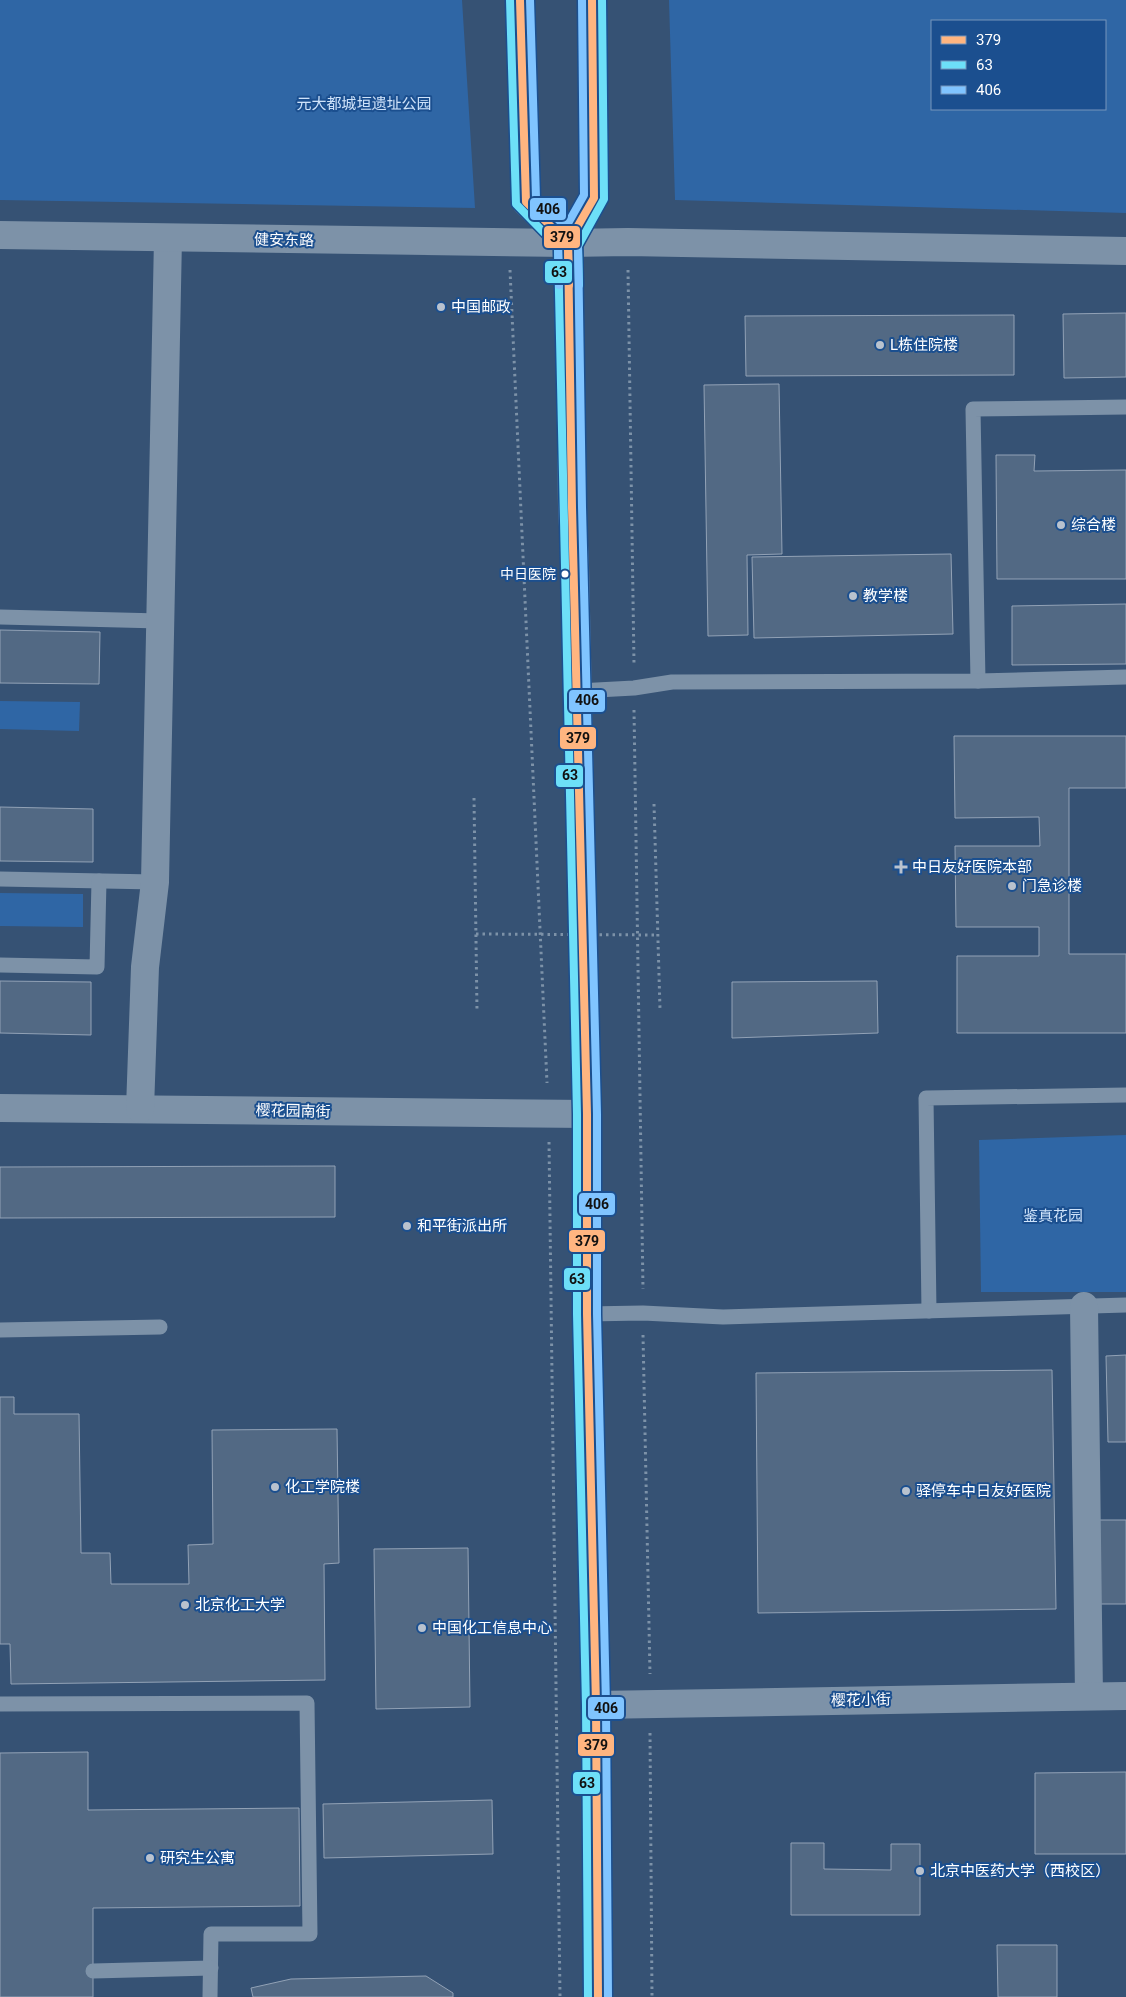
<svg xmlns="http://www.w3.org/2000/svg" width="1126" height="1997" font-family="Roboto,'Noto Sans SC',sans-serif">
<rect width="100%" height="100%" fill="#365274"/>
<g fill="#2f66a5" fill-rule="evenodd">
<path d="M0,0H462L475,208L0,200Z"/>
<path d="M669,0H1126V213L675,200ZM932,21H1105V109H932Z"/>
<path d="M0,701L80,702L79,731L0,729Z"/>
<path d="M0,893L83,894V927L0,926Z"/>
<path d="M1126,1135V1292H981L979,1140Z"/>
</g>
<g fill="#526984" stroke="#92a2b6">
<path d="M1126,313V377L1064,378L1063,314Z"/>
<path d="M1014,315V375L746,376L745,316Z"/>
<path d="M779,384L782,554L747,555L748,635L708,636L704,385Z"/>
<path d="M996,455H1035L1034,471L1126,470V579H997Z"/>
<path d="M951,554L953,634L754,638L752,557Z"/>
<path d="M1126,604V664L1012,665V606Z"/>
<path d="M0,630L100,632L99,684L0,683Z"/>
<path d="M954,736H1126V788H1069V954H1126V1033H957V956H1039V927H956L955,846H1040L1039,817L955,818Z"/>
<path d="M0,807L93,809V862L0,861Z"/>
<path d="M0,981L91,982V1035L0,1033Z"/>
<path d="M877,981L878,1033L732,1038V982Z"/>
<path d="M335,1166V1217L0,1218V1167Z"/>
<path d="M1126,1355V1442H1108L1106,1356Z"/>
<path d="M1052,1370L1056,1609L758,1613L756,1373Z"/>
<path d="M0,1397H14V1414H79L81,1553H110L111,1584H189L188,1545L213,1544L212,1430L337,1429L339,1563L324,1564L325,1680L11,1684L10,1644H0Z"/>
<path d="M1092,1520H1126V1604H1094Z"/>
<path d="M468,1548L470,1707L376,1709L374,1549Z"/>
<path d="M88,1752V1810L299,1808L300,1906L93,1908V1997H0V1753Z"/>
<path d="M1126,1772V1854H1035V1773Z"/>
<path d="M492,1800L493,1854L324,1858L323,1804Z"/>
<path d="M791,1843H824V1869L891,1870V1844H920V1915H791Z"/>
<path d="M997,1945H1057V1997H998Z"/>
<path d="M426,1976L453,1993V1997H253L251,1988L291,1979Z"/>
</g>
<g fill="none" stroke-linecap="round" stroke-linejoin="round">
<g stroke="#7d92a8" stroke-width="3" stroke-dasharray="2.5 4" stroke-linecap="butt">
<path d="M510,270L547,1083"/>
<path d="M628,270L634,664"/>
<path d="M634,710L643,1289"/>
<path d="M474,798L477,1011"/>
<path d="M654,804L660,1009"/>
<path d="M549,1142L560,1997"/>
<path d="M643,1335L650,1674"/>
<path d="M650,1733L652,1997"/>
</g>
<g stroke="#7d92a8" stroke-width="15">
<path d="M0,617L160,621"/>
<path d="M978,681L973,409L1126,407"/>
<path d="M578,691L634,688L672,682L978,681L1126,677"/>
<path d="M0,879L155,882"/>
<path d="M0,965L97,967L99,881"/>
<path d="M929,1311L926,1098L1126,1095"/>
<path d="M587,1314L643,1313L723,1317L1126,1305"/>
<path d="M0,1330L160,1327"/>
<path d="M0,1704L307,1703L310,1934H211L210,1997"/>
<path d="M93,1971L211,1968"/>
</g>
<g stroke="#7d92a8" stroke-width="28">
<path d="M568,243L628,242L1126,251"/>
<path d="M0,1108L587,1114"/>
<path d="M140,1109L145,967L155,882L168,238"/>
<path d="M1084,1306L1089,1696"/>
<path d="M596,1705L1126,1696"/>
</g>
<g stroke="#7d92a8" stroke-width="28">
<path d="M520,0L526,202L568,243"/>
<path d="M592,0L594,198L568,243L569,263L572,507L575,565L587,1114V1314L596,1705L598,1997"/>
<path d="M0,235L568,243"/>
</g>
<path stroke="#7d92a8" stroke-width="3" stroke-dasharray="2.5 4" stroke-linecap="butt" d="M476,934L658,935"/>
<g stroke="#1b4f8f" stroke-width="11">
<g id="bus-1">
<path d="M520,0L526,202L568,243L572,507L587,1114V1314L596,1705L598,1997"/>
<path d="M569,285L568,243L594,198L592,0"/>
</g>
</g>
<g stroke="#1b4f8f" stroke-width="11">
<g id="bus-2">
<path d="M510,0L516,204L558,247L577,1114V1314L586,1705L588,1997"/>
<path d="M579,285L578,246L604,199L602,0"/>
</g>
</g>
<g stroke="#1b4f8f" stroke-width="11">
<g id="bus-3">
<path d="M530,0L536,198L575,236L578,243L582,507L597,1114V1314L606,1705L608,1997"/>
<path d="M559,285L558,241L584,195L582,0"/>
</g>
</g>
<use href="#bus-1" stroke="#ffb580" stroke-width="8"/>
<use href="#bus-2" stroke="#6ddff8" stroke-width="8"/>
<use href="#bus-3" stroke="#80c4ff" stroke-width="8"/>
</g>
<g fill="#b9c2ce" stroke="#1b4f8f" stroke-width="2">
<circle cx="441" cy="307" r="5"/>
<circle cx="880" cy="345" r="5"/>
<circle cx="1061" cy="525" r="5"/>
<circle cx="853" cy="596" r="5"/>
<path d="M898.5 859.5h5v5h5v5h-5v5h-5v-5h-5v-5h5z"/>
<circle cx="1012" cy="886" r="5"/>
<circle cx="407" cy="1226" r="5"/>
<circle cx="275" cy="1487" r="5"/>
<circle cx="906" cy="1491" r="5"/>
<circle cx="185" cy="1605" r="5"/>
<circle cx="422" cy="1628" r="5"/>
<circle cx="150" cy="1858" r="5"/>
<circle cx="920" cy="1871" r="5"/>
</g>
<circle fill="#fff" stroke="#1b4f8f" stroke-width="2" cx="565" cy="574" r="4.5"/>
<g text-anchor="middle" stroke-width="4" stroke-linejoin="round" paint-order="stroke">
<g font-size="14" fill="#fff" stroke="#1b4f8f" text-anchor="end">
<text x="556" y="579">中日医院</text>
</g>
<g font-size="15" fill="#cfe3fa" stroke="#1b4f8f">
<text x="364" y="109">元大都城垣遗址公园</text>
<text x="1053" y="1221">鉴真花园</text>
</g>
<g font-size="15" fill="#fff" stroke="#1b4f8f">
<text transform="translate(284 240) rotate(1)" y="5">健安东路</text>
<text transform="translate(293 1111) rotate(1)" y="5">樱花园南街</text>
<text transform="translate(861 1700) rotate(-1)" y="5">樱花小街</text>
</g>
<g font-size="15" fill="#fff" stroke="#1b4f8f" text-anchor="start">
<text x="451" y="312">中国邮政</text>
<text x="890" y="350">L栋住院楼</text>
<text x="1071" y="530">综合楼</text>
<text x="863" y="601">教学楼</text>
<text x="912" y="872">中日友好医院本部</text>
<text x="1022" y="891">门急诊楼</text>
<text x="417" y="1231">和平街派出所</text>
<text x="285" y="1492">化工学院楼</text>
<text x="916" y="1496">驿停车中日友好医院</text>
<text x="195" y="1610">北京化工大学</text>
<text x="432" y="1633">中国化工信息中心</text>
<text x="160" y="1863">研究生公寓</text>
<text x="930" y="1876">北京中医药大学（西校区）</text>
</g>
</g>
<g stroke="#1b4f8f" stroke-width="2">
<rect x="529" y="197" width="38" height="24" rx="5" fill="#80c4ff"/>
<rect x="543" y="225" width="38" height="24" rx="5" fill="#ffb580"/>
<rect x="544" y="260" width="29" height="24" rx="5" fill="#6ddff8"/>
<rect x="568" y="689" width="38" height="24" rx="5" fill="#80c4ff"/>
<rect x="559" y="726" width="38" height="24" rx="5" fill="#ffb580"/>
<rect x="555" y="764" width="29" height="24" rx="5" fill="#6ddff8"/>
<rect x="578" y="1192" width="38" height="24" rx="5" fill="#80c4ff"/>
<rect x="568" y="1229" width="38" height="24" rx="5" fill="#ffb580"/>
<rect x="563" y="1267" width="28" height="24" rx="5" fill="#6ddff8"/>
<rect x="587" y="1696" width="38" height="24" rx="5" fill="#80c4ff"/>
<rect x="577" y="1733" width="38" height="24" rx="5" fill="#ffb580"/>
<rect x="572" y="1771" width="29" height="24" rx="5" fill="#6ddff8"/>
</g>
<g font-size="14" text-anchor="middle" font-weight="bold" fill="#111">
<text x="548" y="214">406</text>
<text x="562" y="242">379</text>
<text x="559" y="277">63</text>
<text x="587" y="705">406</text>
<text x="578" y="743">379</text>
<text x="570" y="780">63</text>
<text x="597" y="1209">406</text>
<text x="587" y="1246">379</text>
<text x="577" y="1284">63</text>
<text x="606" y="1713">406</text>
<text x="596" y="1750">379</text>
<text x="587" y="1788">63</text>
</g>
<rect x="931" y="20" width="175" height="90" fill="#1b4f8f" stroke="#7695bc"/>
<rect x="941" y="36" width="25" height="8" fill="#ffb580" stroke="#7695bc"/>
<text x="976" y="45" font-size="15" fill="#ffffff">379</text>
<rect x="941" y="61" width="25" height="8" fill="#6ddff8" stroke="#7695bc"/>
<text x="976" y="70" font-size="15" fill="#ffffff">63</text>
<rect x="941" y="86" width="25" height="8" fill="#80c4ff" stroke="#7695bc"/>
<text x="976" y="95" font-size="15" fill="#ffffff">406</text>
</svg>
